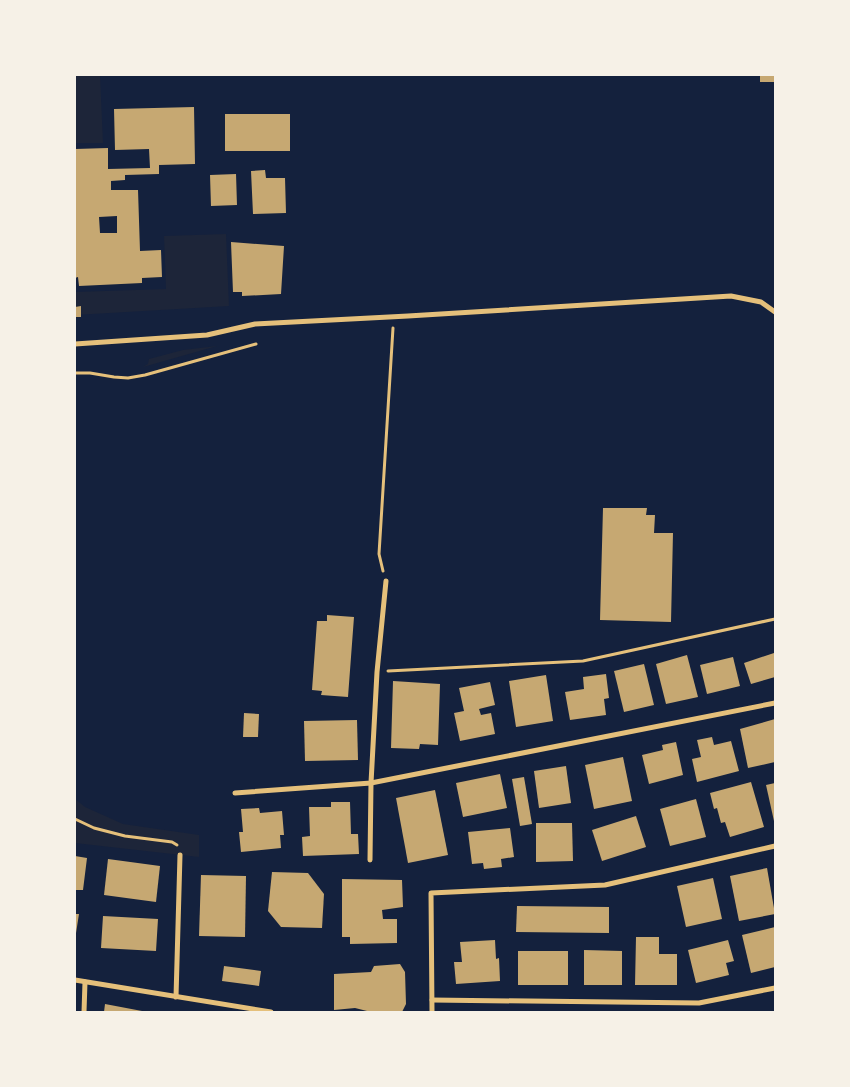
<svg xmlns="http://www.w3.org/2000/svg" width="850" height="1087" font-family="Helvetica,sans-serif">
<rect width="100%" height="100%" fill="#14213d"/>
<g fill="#1d2539">
<path d="M75,75H100L103,143H75Z"/>
<path d="M226,234L229,306L75,315V292L166,289L164,236Z"/>
<path d="M217,346L143,367L148,364L149,359L183,350Z"/>
<path d="M75,799L85,807L123,824L199,835V857L75,843Z"/>
</g>
<g fill="#c6a872" fill-rule="evenodd">
<rect x="760" y="75" width="15" height="7"/>
<path d="M194,107L195,164L159,165V174L125,175V180L111,181V190H138L140,251L161,250L162,277L142,278V283L79,286L78,277L75,278V149L108,148V169L150,168L149,149L115,150L114,109ZM117,216V233H100L99,217Z"/>
<rect x="225" y="114" width="65" height="37"/>
<path d="M265,170L266,178H285L286,213L253,214L251,171Z"/>
<path d="M236,174L237,205L211,206L210,175Z"/>
<path d="M231,242L284,246L281,294L242,296V292H233Z"/>
<path d="M81,306V317H75V307Z"/>
<path d="M603,508H647L646,515H655L654,533H673L671,622L600,620Z"/>
<path d="M327,615L354,617L348,697L321,695L322,691L312,690L317,621H327Z"/>
<path d="M774,653L775,658V677L751,684L744,663Z"/>
<path d="M687,655L698,697L666,704L656,664Z"/>
<path d="M733,657L740,686L707,694L700,665Z"/>
<path d="M644,664L654,705L624,712L614,671Z"/>
<path d="M606,674L609,698L604,699L606,715L570,720L565,692L584,689L583,677Z"/>
<path d="M546,675L553,721L516,727L509,681Z"/>
<path d="M393,681L440,684L438,745L420,744L419,749L391,748Z"/>
<path d="M490,682L495,705L479,709L481,715L491,713L495,734L460,741L454,713L464,711L459,688Z"/>
<path d="M244,713L259,714L258,737H243Z"/>
<path d="M775,719V762L748,768L740,729Z"/>
<path d="M357,720L358,760L305,761L304,721Z"/>
<path d="M712,737L714,745L731,741L739,771L697,782L692,759L701,757L697,740Z"/>
<path d="M676,742L683,775L649,784L642,755L663,750L662,745Z"/>
<path d="M623,757L632,801L594,809L585,765Z"/>
<path d="M566,766L571,803L539,808L534,771Z"/>
<path d="M500,774L507,808L463,817L456,783Z"/>
<path d="M524,777L532,824L520,826L512,779Z"/>
<path d="M751,782L764,827L730,837L725,822L721,823L717,808L714,809L710,793Z"/>
<path d="M775,783V821H774L766,785Z"/>
<path d="M435,790L448,855L408,863L396,798Z"/>
<path d="M696,799L706,837L670,846L660,809Z"/>
<path d="M331,802H350L351,834H358L359,854L303,856L302,837L310,836L309,807H331Z"/>
<path d="M259,808L260,813L282,811L284,835H280L281,848L241,852L239,832H243L241,809Z"/>
<path d="M636,816L646,847L602,861L592,830Z"/>
<path d="M536,823H572L573,861L536,862Z"/>
<path d="M510,828L514,857L501,859L502,867L484,869L483,863L472,864L468,832Z"/>
<path d="M75,856L87,858L83,890H75Z"/>
<path d="M108,859L160,866L156,902L104,895Z"/>
<path d="M767,868L775,914L739,921L730,876Z"/>
<path d="M272,872L308,873L324,894L322,928L281,927L268,911Z"/>
<path d="M201,875L246,876L245,937L199,936Z"/>
<path d="M713,878L722,919L686,927L677,886Z"/>
<path d="M342,879L402,880L403,907L382,910L383,919H397V943L350,944V937H342Z"/>
<path d="M517,906L609,907V933L516,932Z"/>
<path d="M75,914H79L76,933H75Z"/>
<path d="M103,916L158,919L156,951L101,948Z"/>
<path d="M775,927V967L751,973L742,935Z"/>
<path d="M636,937H659V954H677V985H635Z"/>
<path d="M495,940L496,959L499,958L500,981L456,984L454,962H462L460,942Z"/>
<path d="M728,940L734,961L726,963L729,975L696,983L688,950Z"/>
<path d="M584,950L622,951V985H584Z"/>
<rect x="518" y="951" width="50" height="34"/>
<path d="M400,964L405,972L406,1004L402,1012H371L355,1008L334,1010V974L371,972L374,966Z"/>
<path d="M224,966L261,971L259,986L222,981Z"/>
<path d="M105,1004L142,1011L141,1012H104Z"/>
</g>
<g fill="none" stroke-linecap="round" stroke-linejoin="round">
<g stroke="#e5c07b" stroke-width="3">
<path d="M75,373H90L114,377L128,378L145,375L256,344"/>
<path d="M383,571L379,554L393,328"/>
<path d="M388,671L583,661L775,619"/>
<path d="M75,819L94,828L125,836L172,842L177,845"/>
</g>
<g stroke="#e5c07b" stroke-width="5">
<path d="M75,344L207,335L255,324L408,316L731,296L761,302L775,312"/>
<path d="M235,793L371,783L775,703"/>
<path d="M370,860L371,783L377,672L386,581"/>
<path d="M75,980L271,1012"/>
<path d="M176,997L180,855"/>
<path d="M432,1000L699,1003L775,988"/>
<path d="M84,1012L85,982"/>
<path d="M432,1012L431,893L605,885L775,846"/>
</g>
</g>
<rect width="850" height="1087" fill="none" stroke="#f6f1e7" stroke-width="152"/>
</svg>
